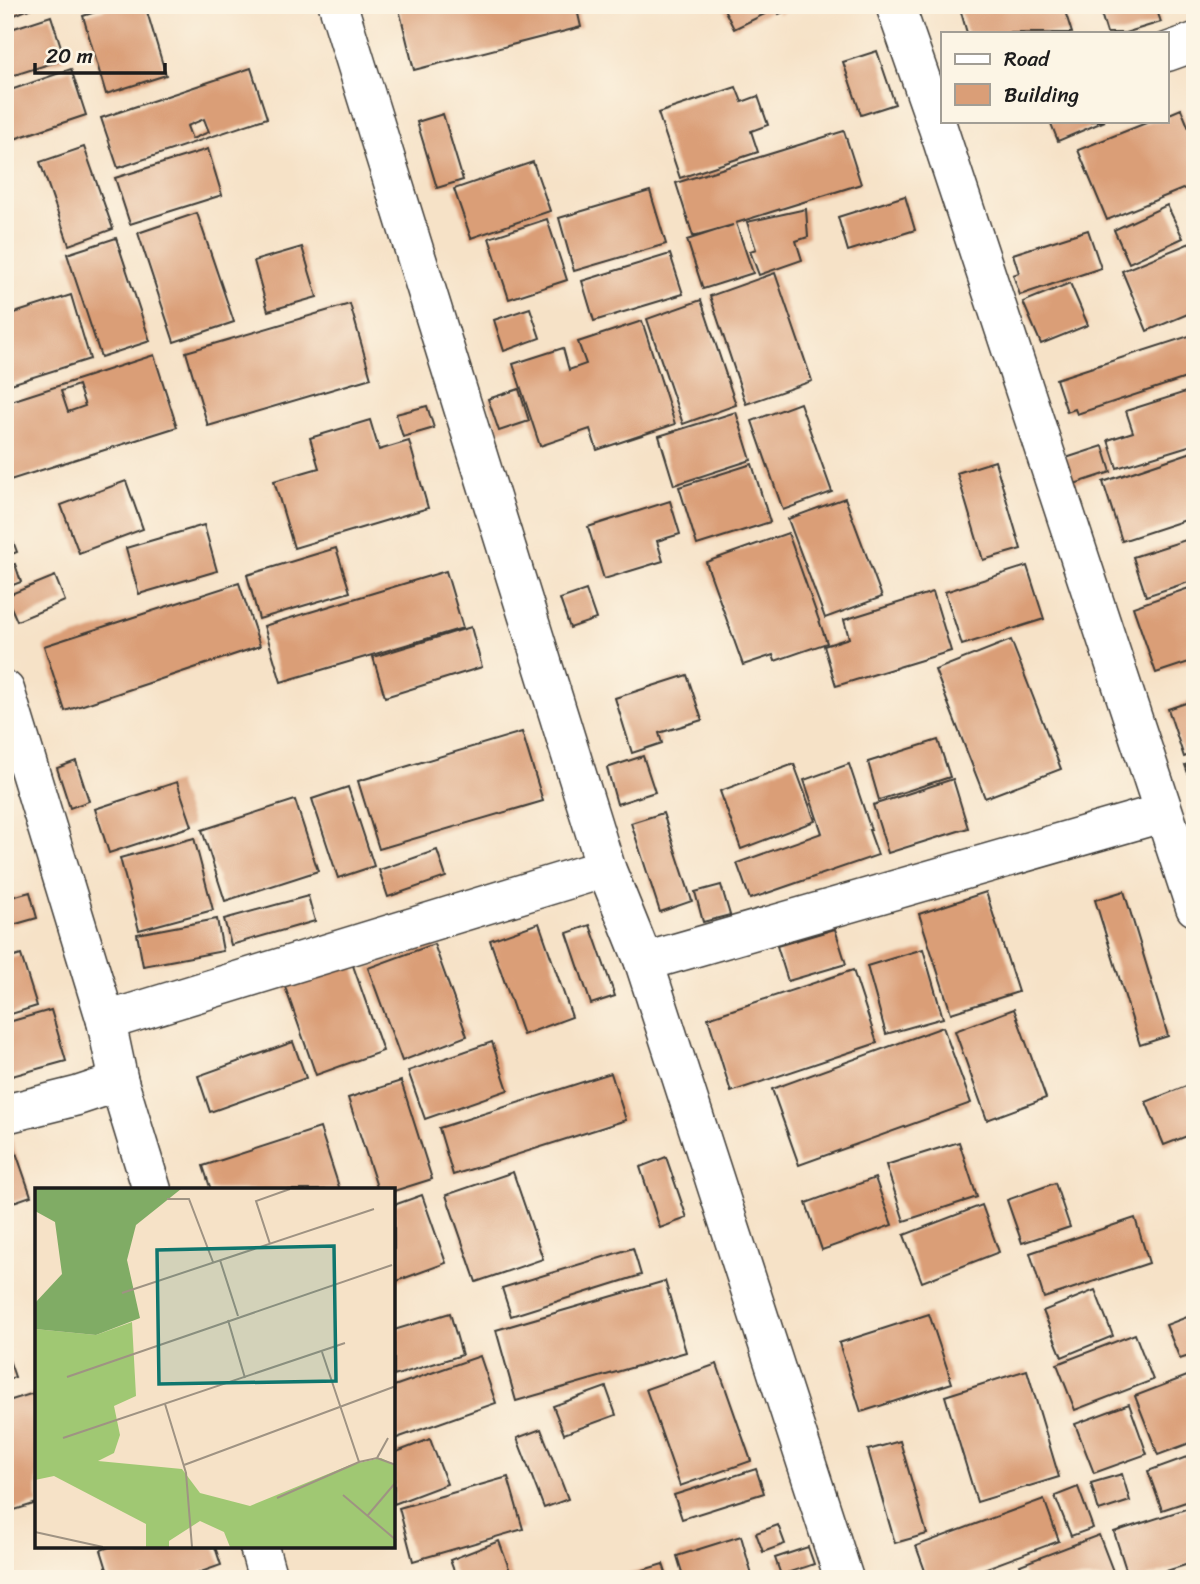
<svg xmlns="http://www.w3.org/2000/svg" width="1200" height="1584" font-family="Sriracha,sans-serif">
<rect width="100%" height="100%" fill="#fcf5e5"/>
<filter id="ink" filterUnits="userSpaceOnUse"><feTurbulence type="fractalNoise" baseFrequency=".0143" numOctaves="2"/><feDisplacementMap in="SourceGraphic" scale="14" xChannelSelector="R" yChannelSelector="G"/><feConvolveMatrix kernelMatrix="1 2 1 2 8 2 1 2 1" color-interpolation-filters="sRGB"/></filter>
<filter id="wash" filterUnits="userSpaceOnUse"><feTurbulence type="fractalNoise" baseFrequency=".00686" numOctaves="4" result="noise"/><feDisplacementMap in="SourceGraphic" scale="28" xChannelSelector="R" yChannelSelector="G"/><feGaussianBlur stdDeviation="1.57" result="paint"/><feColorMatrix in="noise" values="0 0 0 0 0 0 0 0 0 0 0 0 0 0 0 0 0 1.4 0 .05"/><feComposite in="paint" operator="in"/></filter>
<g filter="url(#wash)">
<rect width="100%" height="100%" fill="#f6e2c7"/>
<g id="blocks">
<g fill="#da9e77" fill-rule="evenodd">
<path d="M5,5H33L34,7L5,19Z"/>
<path d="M117,5H145L166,75L106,94L83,16Z"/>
<path d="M398,5H576L581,27L414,70Z"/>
<path d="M722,5H773L775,9L734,29Z"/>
<path d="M775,5H800L779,14Z"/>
<path d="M959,5H1063L1072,33H967Z"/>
<path d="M1106,5H1155L1161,22L1125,33H1107L1099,7Z"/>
<path d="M51,16L65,59L5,78V31Z"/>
<path d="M877,51L895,104L861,115L843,62Z"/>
<path d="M251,68L267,118L118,168L101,118ZM204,119L209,132L192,139L187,126Z"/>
<path d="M71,69L86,115L5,142V92Z"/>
<path d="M736,87L742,102L758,96L768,125L751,131L758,152L680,178L658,113Z"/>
<path d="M1181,109L1195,143V184L1107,220L1078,150L1151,121H1167V115Z"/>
<path d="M443,114L463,180L437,188L417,122Z"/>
<path d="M1050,121H1105L1058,141Z"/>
<path d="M844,131L861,184L736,223L753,273L703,289L687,240L733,225L693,236L676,183Z"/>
<path d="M84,147L113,229L69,245L40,162Z"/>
<path d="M208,149L222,195L130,224L115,178Z"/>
<path d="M533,162L550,211L471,238L454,189Z"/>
<path d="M650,191L666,244L574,271L559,218Z"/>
<path d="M905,196L915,230L848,251L838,217Z"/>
<path d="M1167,205L1183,238L1129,263L1114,230Z"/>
<path d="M806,209L808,237L796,241L802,260L759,275L750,251L756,249L747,222Z"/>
<path d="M197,213L234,322L174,342L138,233Z"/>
<path d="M547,219L567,280L509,299L489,238Z"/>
<path d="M1088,230L1101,268L1020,295L1013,275L1019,273L1013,254Z"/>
<path d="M116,238L150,341L101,357L67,254Z"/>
<path d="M1195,241V311L1147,331L1122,271Z"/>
<path d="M302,247L317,297L268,311L254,261Z"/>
<path d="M670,254L683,294L594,321L582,281Z"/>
<path d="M775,273L812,381L746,404L710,296Z"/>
<path d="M1070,283L1088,325L1041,344L1023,302Z"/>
<path d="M71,295L90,359L5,386V316Z"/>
<path d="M701,300L736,405L683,424L647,319Z"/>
<path d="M350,304L371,378L208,426L186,352Z"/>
<path d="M530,308L540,338L504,351L494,320Z"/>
<path d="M642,321L675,424L597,450L590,429L540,446L513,364L563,348L569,370L586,364L578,342Z"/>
<path d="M1195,334V375L1077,414L1075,409L1067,412L1056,379Z"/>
<path d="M154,355L177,427L7,481L5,474V403ZM78,385L85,406L68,412L61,391Z"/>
<path d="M519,389L529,421L499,431L488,399Z"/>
<path d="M1195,389V444L1117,468L1108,440L1133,432L1126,411Z"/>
<path d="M800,403L832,492L783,510L752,421Z"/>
<path d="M427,406L434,428L403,437L396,414Z"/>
<path d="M736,412L751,460L674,485L659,436Z"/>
<path d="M370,420L379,450L409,441L428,508L294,548L274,481L319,468L310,438Z"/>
<path d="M1103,446L1111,472L1071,485L1063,459Z"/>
<path d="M1195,451V517L1122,541L1103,482Z"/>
<path d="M995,461L1021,549L983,560L957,473Z"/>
<path d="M752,464L770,522L697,545L679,487Z"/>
<path d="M126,481L143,529L79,553L61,505Z"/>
<path d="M845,498L882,597L825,618L788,519Z"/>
<path d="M670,501L680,534L657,541L663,561L604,579L588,527Z"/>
<path d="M204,525L217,571L139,594L126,548Z"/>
<path d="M8,528L17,552L5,557V529Z"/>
<path d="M788,533L827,643L775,661L773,655L743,665L706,562Z"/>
<path d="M1195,537V580L1146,596L1133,557Z"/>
<path d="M336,548L350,592L259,619L247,575Z"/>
<path d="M15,564L21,582L5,588V567Z"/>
<path d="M1027,566L1044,619L962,645L945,592Z"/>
<path d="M446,571L463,628L281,682L264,626Z"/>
<path d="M55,576L65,601L17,621L6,596Z"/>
<path d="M239,583L260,646L65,711L44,646Z"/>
<path d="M1195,586V660L1156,673L1133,607Z"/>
<path d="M586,590L596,619L570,628L560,599Z"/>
<path d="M933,592L951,651L836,686L824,646L849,638L844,620Z"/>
<path d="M471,627L482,667L385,697L373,657Z"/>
<path d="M1011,640L1061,769L985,798L935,670Z"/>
<path d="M687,675L702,720L659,733L662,743L632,753L615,698Z"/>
<path d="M1195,700V753L1184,757L1168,709Z"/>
<path d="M522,732L543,801L379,849L358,781Z"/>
<path d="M938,740L950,777L879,800L868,762Z"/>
<path d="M643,756L655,792L617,804L607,768Z"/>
<path d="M76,761L89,801L70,808L57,768Z"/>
<path d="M1195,762V791H1194L1185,765Z"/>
<path d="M794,764L815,821L741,849L720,791Z"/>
<path d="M849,764L871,830H869L878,855L750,899L737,863L822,833L804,780Z"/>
<path d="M953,779L968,828L888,853L873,805Z"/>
<path d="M177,782L192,826L109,853L95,809Z"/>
<path d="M348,787L374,866L338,878L312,799Z"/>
<path d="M295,800L318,871L225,901L202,830Z"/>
<path d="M663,813L692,901L660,912L631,823Z"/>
<path d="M194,838L213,910L139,930L120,858Z"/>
<path d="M437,850L446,877L388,897L379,870Z"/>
<path d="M721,885L730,915L703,922L695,892Z"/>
<path d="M1124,891L1168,1036L1140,1045L1095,900Z"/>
<path d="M30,892L37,918L9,926L5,913V899Z"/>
<path d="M986,892L1018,992L951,1013L919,914Z"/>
<path d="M308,896L315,921L231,945L224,919Z"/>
<path d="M217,919L223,951L143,966L137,934Z"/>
<path d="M539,923L572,1017L523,1035L490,940Z"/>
<path d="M590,925L615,996L591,1004L567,933Z"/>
<path d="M835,929L846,964L788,981L777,946Z"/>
<path d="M434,944L467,1036L402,1061L368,968Z"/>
<path d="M923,949L943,1018L886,1034L867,966Z"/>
<path d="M21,955L37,1006L5,1016V960Z"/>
<path d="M350,957L383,1051L316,1075L283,981Z"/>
<path d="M853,970L877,1043L731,1092L708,1018Z"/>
<path d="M1014,1009L1046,1098L987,1120L955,1031Z"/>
<path d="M51,1010L66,1061L5,1078V1023Z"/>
<path d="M943,1027L971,1103L799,1165L772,1089Z"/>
<path d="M293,1042L306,1078L210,1112L198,1076Z"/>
<path d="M492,1042L508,1090L425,1119L408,1071Z"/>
<path d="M611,1073L626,1120L453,1175L439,1128Z"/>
<path d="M401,1081L432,1179L394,1191L378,1190L348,1098Z"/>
<path d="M1186,1086L1195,1107V1133L1164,1145L1146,1102Z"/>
<path d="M320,1128L340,1190H211L203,1166Z"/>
<path d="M11,1138L31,1196L5,1205V1140Z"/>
<path d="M959,1142L977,1197L904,1221L886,1165Z"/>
<path d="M666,1157L687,1218L660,1228L640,1167Z"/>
<path d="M513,1172L543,1259L476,1282L446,1195Z"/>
<path d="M875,1178L892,1225L822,1250L806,1203Z"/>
<path d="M1055,1183L1070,1227L1022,1243L1007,1200Z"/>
<path d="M422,1195L446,1263L394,1282V1205Z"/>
<path d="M982,1205L999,1252L922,1282L904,1235Z"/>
<path d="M1135,1218L1149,1263L1044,1298L1030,1253Z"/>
<path d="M633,1248L641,1275L511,1316L502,1288Z"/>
<path d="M665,1281L686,1352L516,1401L496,1330Z"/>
<path d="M1095,1290L1113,1336L1062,1357L1043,1311Z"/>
<path d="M450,1313L462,1355L394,1376V1330Z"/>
<path d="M929,1314L952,1383L861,1412L839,1343Z"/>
<path d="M1195,1314V1354L1180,1359L1166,1325Z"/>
<path d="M1135,1334L1153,1380L1075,1410L1057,1364Z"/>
<path d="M5,1348L15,1377L5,1380Z"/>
<path d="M480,1356L496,1403L394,1439V1386Z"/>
<path d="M717,1364L751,1461L680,1486L646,1389Z"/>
<path d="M1027,1370L1059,1477L977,1502L945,1396Z"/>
<path d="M1195,1373V1441L1158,1455L1135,1396Z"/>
<path d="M606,1387L616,1415L564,1434L553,1406Z"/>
<path d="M37,1392V1503L5,1513V1402Z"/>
<path d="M1129,1404L1147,1454L1094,1473L1075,1424Z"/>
<path d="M541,1429L568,1499L544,1508L517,1438Z"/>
<path d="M430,1439L447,1484L394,1504V1453Z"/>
<path d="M900,1441L927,1534L895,1543L868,1450Z"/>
<path d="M1195,1454V1499L1162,1510L1148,1471Z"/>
<path d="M756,1469L764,1493L682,1519L674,1495Z"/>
<path d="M1122,1474L1130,1501L1099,1511L1091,1483Z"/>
<path d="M508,1477L523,1529L413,1561L399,1508Z"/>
<path d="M1078,1487L1093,1528L1071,1536L1055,1496Z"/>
<path d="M1044,1499L1059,1541L957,1579H928L916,1546Z"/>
<path d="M1195,1506V1562L1141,1579H1129L1114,1532Z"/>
<path d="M778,1525L785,1544L763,1552L756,1533Z"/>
<path d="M1099,1535L1116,1579H1026L1020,1565Z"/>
<path d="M741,1536L753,1579H684L677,1556Z"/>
<path d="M499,1541L513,1579H457L450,1560Z"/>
<path d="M109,1547H215L221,1565L181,1579H110L101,1550Z"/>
<path d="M808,1547L814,1564L781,1575L775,1558Z"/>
<path d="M663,1564L668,1579H616V1578Z"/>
</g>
</g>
</g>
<g filter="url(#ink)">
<use href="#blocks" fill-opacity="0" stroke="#3d3a36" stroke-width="2"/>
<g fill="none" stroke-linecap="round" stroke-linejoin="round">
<g stroke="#3d3a36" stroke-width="41">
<g id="street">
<path d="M338,5L606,868L644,962L844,1579"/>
<path d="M895,5L938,128L1195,907"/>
<path d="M1167,52L1195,42"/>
<path d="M5,690L106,1021L119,1082L152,1190"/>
<path d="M644,962L1162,813"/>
<path d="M106,1021L606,868"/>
<path d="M5,1114L77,1096L119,1082"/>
<path d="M259,1547L268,1579"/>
</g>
</g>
<use href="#street" stroke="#fff" stroke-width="38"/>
</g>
</g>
<g transform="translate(35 1188)">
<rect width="360" height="360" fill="#f6e2c7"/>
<path d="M97,134L101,208L79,218L85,247L79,265L63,273L147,281L165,305L215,318L315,277L346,270L360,277V359H195L189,344L165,333L134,353V359H111V336L19,288L0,292V141L61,147Z" fill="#a0c873"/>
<path d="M0,1H146L101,37L92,72L105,130L61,147L0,141V115L27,86L20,34L0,23Z" fill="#80ac65"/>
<path fill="none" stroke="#9f9383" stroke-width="2" d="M132,11H154L178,74M235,56L221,13L255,1M185,72L203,128M87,105L339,21M193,132L210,190M287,164L324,274M32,189L357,77M130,216L151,285L157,359M28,250L310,155M342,270L353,250M149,277L361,198M308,307L361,352M242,310L324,274L342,270L361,277M333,327L361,294M0,344L68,359"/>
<path fill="#0f766e" fill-opacity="0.15" stroke="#0f766e" stroke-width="3.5" d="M299,58L301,193L124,196L122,62Z"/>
<rect width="360" height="360" fill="none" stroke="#1c1c1c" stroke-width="3.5"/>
</g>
<rect width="1200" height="1584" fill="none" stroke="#fcf5e5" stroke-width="28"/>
<rect x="941" y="32" width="228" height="91" fill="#fcf5e5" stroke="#a29e95" stroke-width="2"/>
<rect x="955" y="54" width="35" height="10" fill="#ffffff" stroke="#a29e95" stroke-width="2"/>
<text x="1004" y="66" font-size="21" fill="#1c1c1c">Road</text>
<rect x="955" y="84" width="35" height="21" fill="#da9e77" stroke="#a29e95" stroke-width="2"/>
<text x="1004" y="102" font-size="21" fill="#1c1c1c">Building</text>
<path d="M35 63v10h130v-10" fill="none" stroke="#1c1c1c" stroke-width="3.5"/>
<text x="46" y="63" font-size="21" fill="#1c1c1c" stroke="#fcf5e5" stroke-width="5" paint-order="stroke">20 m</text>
</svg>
